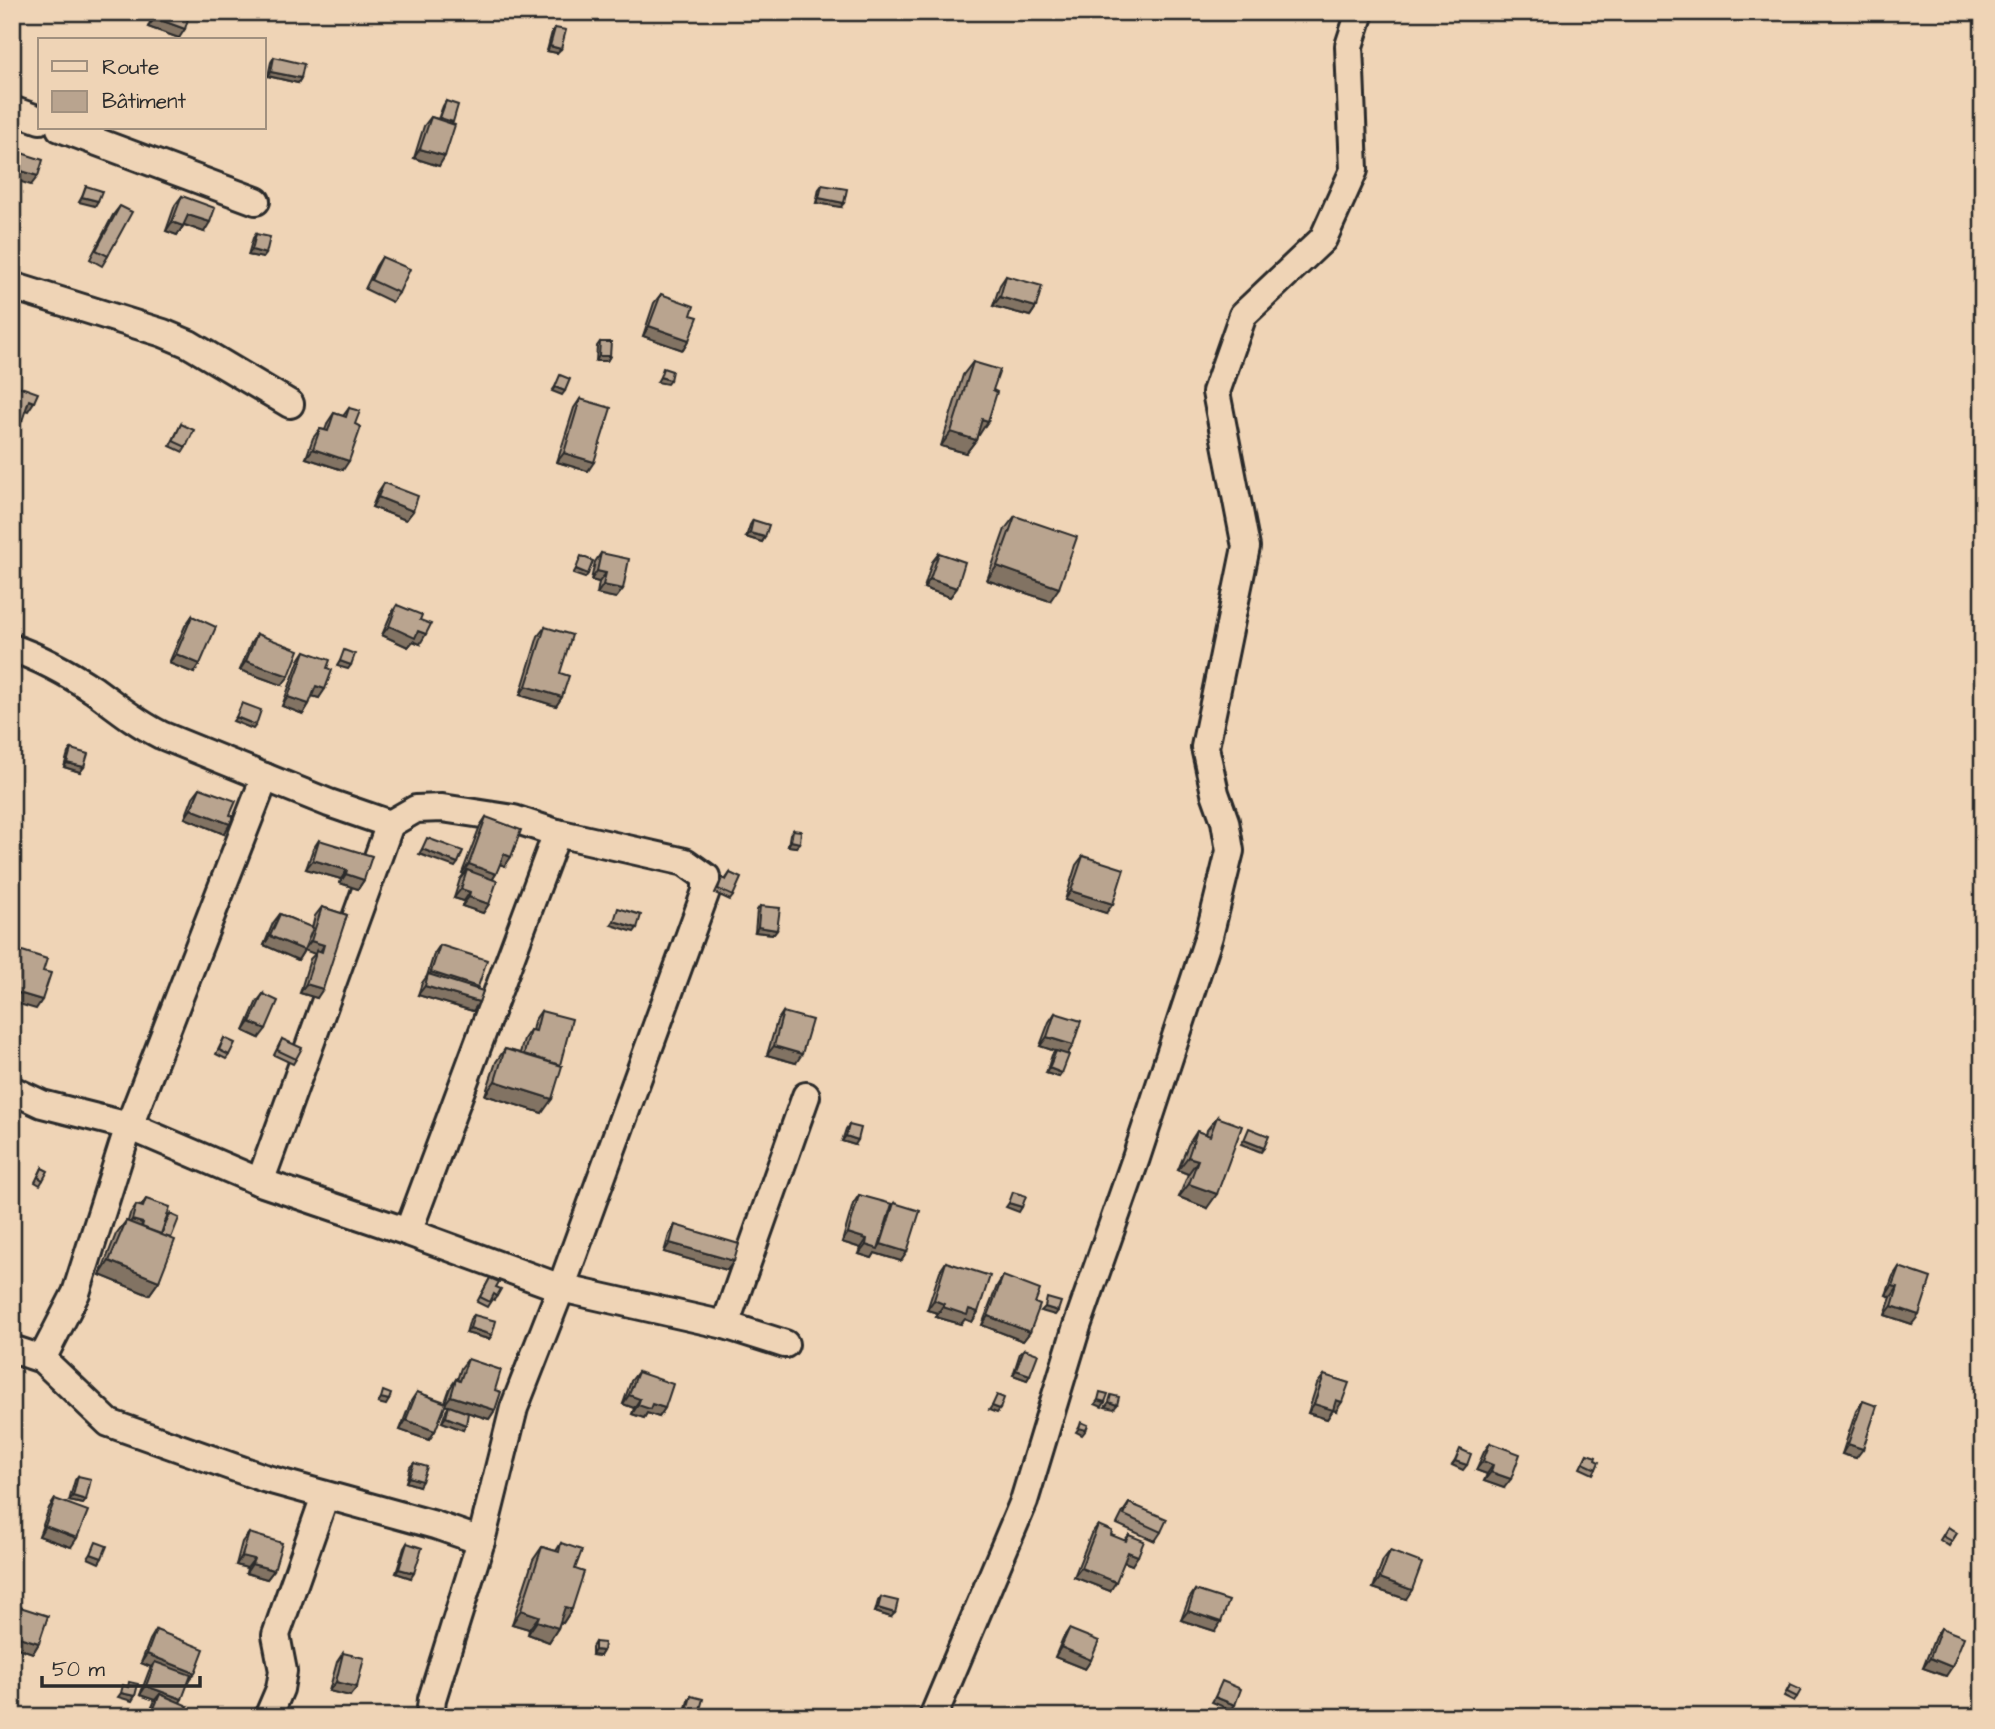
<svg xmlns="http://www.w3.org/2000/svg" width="1995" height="1729" font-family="'Architects Daughter',sans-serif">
<rect width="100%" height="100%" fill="#efd4b6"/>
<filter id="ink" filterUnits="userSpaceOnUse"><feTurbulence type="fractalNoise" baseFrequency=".0143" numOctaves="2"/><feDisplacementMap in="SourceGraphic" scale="14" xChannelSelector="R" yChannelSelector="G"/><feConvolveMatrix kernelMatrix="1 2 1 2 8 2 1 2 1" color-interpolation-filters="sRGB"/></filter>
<g filter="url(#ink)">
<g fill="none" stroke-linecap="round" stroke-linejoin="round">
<g stroke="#2b2b2b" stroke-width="32">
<g id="street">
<path d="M12,110L40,120"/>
<path d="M60,128L256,201"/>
<path d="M12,286L163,333L189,344L290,404"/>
<path d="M12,648C41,658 68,673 94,690C116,706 136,723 161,735L329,803L390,824L416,809L442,808L514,819L557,833L685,862L706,877V891L561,1288L514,1408L481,1541"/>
<path d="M12,1090L42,1104L129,1126L260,1182L408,1232L561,1288L725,1325L785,1344"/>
<path d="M260,1182L390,824"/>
<path d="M408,1232L557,833"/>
<path d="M725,1325L806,1096"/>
<path d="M12,1349L42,1359L109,1423L264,1478L435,1525L481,1541L432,1699L430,1717"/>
<path d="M42,1359L76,1293L129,1126L265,777"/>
<path d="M268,1717L280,1689L283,1671L276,1635L325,1496"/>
<path d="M933,1717L1024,1501L1077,1326L1136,1158L1209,936L1230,851L1225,821L1215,793L1205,747L1246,547L1216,392L1243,315L1323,239L1354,170L1349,46L1360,12"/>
</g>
</g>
<use href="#street" stroke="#efd4b6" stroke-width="26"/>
</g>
<g fill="#9f8d7b" stroke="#2b2b2b" stroke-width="2">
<path d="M154,12H190L179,38L148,27Z"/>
<path d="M555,28L557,53L547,51L552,32Z"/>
<path d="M274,57L301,78L298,83L268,76L271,62Z"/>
<path d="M446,101L452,124L439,166L414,158L424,126L431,117L438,119L443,106Z"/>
<path d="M822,185L841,207L816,203L819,189Z"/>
<path d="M182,196L204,232L184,225L177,235L166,231L175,205Z"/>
<path d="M120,206L108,256L102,266L90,259L113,215Z"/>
<path d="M256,234L266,254L263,258L248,255L253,238Z"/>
<path d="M382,257L399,293L392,302L365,289L376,266Z"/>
<path d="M1006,276L1036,307L1030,316L993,306L1000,285Z"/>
<path d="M661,294L691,315L689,340L683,350L643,336L654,303Z"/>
<path d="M600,342L610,356L607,361H596L597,346Z"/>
<path d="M973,362L993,390L988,421L978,434L976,440L966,453L941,446L963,375Z"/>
<path d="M580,399L588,471L557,462L574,408Z"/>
<path d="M349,408L355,424L343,470L306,458L313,438L320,429L325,430L328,422L334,413L343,416Z"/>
<path d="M181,424L186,447L183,452L170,446Z"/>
<path d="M384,483L413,511L406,520L372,507L378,492Z"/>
<path d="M1015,516L1050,601L987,580L1005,529Z"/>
<path d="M753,520L765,537L762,542L746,537L750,525Z"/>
<path d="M601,553L623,589L616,598L597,594L599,582L591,580L595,562Z"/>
<path d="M939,553L957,588L950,597L924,588L932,562Z"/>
<path d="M397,605L420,644L413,641L408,647L382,635L391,614Z"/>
<path d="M192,616L194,673L169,663L185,626Z"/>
<path d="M545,627L560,673L562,697L556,706L520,695L538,636Z"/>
<path d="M257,634L282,685L240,670L251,643Z"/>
<path d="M305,651L327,668L319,698L312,696L309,704L303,714L282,706L299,660Z"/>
<path d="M71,749L84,767L80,772L64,767L68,753Z"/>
<path d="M200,788L224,834L185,818L193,797Z"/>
<path d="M486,817L505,866L500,864L493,879L489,904L483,913L462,906L464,901L454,898L460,879L464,874L462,873L480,826Z"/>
<path d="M793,830L796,847L788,846L790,834Z"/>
<path d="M319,840L364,880L358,889L340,883L341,879L306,869L313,849Z"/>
<path d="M1083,856L1106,913L1065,900L1076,865Z"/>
<path d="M730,873L733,896L730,900L715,893L722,878L725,880Z"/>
<path d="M760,906L777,930L774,934L755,932L757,910Z"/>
<path d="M322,907L347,915L317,998L300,993L310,959L315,954L305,949L298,960L264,945L273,923L280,914L312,928L315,916Z"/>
<path d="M440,945L478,987L477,989L479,1002L473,1011L418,995L422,983L427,976L434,954Z"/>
<path d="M263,994L259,1038L244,1031L256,1003Z"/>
<path d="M541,1011L560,1066L542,1113L485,1095L496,1062L505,1049L520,1053L524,1039L530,1030L532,1031L534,1021Z"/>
<path d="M783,1012L796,1063L767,1055L777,1021Z"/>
<path d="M1055,1013L1073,1045L1067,1054L1059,1077L1046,1073L1052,1055L1055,1051L1040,1046L1049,1022Z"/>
<path d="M224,1038L229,1055L226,1059L216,1054Z"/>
<path d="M282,1039L296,1059L293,1064L274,1055Z"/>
<path d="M1217,1117L1207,1208L1179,1197L1188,1174L1178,1170L1188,1145L1197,1131L1206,1135L1207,1130Z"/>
<path d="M849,1125L855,1145L842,1141L846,1129Z"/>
<path d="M42,1168L43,1180L40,1185L35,1182Z"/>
<path d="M859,1195L891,1208L894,1203L907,1252L901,1261L875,1253L872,1258L859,1254L861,1248L842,1242L853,1204Z"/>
<path d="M146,1199L167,1219L170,1214L171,1238L159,1281L149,1295L100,1275L116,1234L126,1221H128L130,1214L136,1205L141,1206Z"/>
<path d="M675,1225L727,1270L664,1252L669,1235Z"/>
<path d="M946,1262L978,1312L972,1322L965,1319L961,1324L936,1317L938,1313L927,1310L940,1271Z"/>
<path d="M1899,1267L1912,1324L1885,1315L1891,1297L1886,1295L1893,1276Z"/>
<path d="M1003,1276L1035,1303L1030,1332L1023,1341L982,1325L997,1286Z"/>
<path d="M490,1278L496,1287L497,1296L494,1300L492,1299L487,1307L477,1302Z"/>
<path d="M474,1315L492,1335L489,1339L466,1333L470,1319Z"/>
<path d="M1024,1349L1030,1375L1027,1380L1013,1375L1020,1353Z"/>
<path d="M468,1359L495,1390V1410L489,1419L463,1411V1430L442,1422L446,1411L449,1406L445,1405L435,1431L429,1440L400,1430L411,1401L417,1392L445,1402L450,1388L456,1379L457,1380L461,1368Z"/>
<path d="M638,1372L665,1408L659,1417L647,1413L644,1418L632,1414L634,1408L623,1404L631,1381Z"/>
<path d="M1324,1375L1336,1411L1333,1410L1327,1419L1308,1413L1317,1384Z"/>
<path d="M1863,1401L1856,1458L1842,1454L1856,1411Z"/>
<path d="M1490,1443L1504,1488L1484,1481L1487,1474L1476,1470L1484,1452Z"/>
<path d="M1587,1454L1595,1460L1596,1469L1593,1474L1580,1468Z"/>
<path d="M414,1463L419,1486L406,1482L410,1467Z"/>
<path d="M78,1476L86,1500L83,1504L69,1501L75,1480Z"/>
<path d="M55,1499L71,1547L39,1536L49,1508Z"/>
<path d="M1129,1503L1161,1532L1155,1541L1117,1524L1123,1512Z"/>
<path d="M1098,1525L1111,1535L1124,1541L1129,1535L1132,1565L1124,1562L1110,1591L1074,1577L1091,1534Z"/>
<path d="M1948,1527L1957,1533L1949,1546L1940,1540Z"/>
<path d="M249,1533L274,1570L267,1579L246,1573L247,1568L236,1565L242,1542Z"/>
<path d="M407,1543L411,1578L396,1573L404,1548Z"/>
<path d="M561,1543L575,1569L572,1609L563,1623L560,1622L558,1628L549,1642L528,1634L529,1629L512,1624L533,1560L542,1547L556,1551Z"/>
<path d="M1390,1551L1406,1599L1373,1588L1383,1560Z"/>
<path d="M1195,1590L1215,1631L1181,1620L1189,1599Z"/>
<path d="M881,1597L891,1617L875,1612L878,1601Z"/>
<path d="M20,1607L39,1643L33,1653L12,1646V1620Z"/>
<path d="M1941,1628L1946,1676L1923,1668L1935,1637Z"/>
<path d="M1069,1629L1091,1660L1085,1669L1055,1657L1063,1638Z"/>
<path d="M156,1630L188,1682L180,1702L183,1717H148L155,1700L140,1695L149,1671L151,1667L141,1663L150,1640Z"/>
<path d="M595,1642L603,1651L600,1656L592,1655V1647Z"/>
<path d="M343,1653L350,1696L329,1691L337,1662Z"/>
<path d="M1790,1685L1797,1697L1794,1701L1784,1696Z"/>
<path d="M691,1696L699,1713L697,1717H692L684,1714L688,1701Z"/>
</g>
<g fill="#827364" stroke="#2b2b2b" stroke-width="2">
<path d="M155,18L185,29L179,38L148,27Z"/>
<path d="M550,46L561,49L557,53L547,51Z"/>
<path d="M271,72L301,78L298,83L268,76Z"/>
<path d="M420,149L445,156L439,166L414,158Z"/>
<path d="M12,168L38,176L31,185L12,179Z"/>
<path d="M82,197L98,201L95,206L79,202Z"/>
<path d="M819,198L844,203L841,207L816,203Z"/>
<path d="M188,215L210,222L204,232L182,224Z"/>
<path d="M172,222L183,226L177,235L166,231Z"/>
<path d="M252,250L266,254L263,258L248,255Z"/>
<path d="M1000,297L1036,307L1030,316L993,306Z"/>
<path d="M649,326L689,340L683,350L643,336Z"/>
<path d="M599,356H610L607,361H596Z"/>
<path d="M660,377L670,380L667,384L657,382Z"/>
<path d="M555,387L565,391L562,395L552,391Z"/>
<path d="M29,400L34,402L28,411L23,409Z"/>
<path d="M12,418L22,421L15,430L12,429Z"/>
<path d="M982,419L988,421L979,435L973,433Z"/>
<path d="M951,432L976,440L966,453L941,446Z"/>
<path d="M313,449L349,461L343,470L306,458Z"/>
<path d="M564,453L594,462L588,471L557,462Z"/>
<path d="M378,497L413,511L406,520L372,507Z"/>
<path d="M750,533L765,537L762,542L746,537Z"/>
<path d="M997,566L1059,588L1050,601L987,580Z"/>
<path d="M576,569L588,574L585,578L573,574Z"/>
<path d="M597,571L606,573L599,582L591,580Z"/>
<path d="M930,579L957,588L950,597L924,588Z"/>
<path d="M603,585L623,589L616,598L597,594Z"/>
<path d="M389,626L418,631L426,634L420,644L413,641L408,647L382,635Z"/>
<path d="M176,654L200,664L194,673L169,663Z"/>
<path d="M246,661L289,676L282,685L240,670Z"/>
<path d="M340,661L351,665L348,669L337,666Z"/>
<path d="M316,686L325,689L319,698L309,695Z"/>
<path d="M526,686L562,697L556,706L520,695Z"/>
<path d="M288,697L309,704L303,714L282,706Z"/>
<path d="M236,717L256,725L253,729L233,721Z"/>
<path d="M67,763L84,767L80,772L64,767Z"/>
<path d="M191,809L230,824L224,834L185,818Z"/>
<path d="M791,841L800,843L796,847L788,846Z"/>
<path d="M422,849L458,863L455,867L419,854Z"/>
<path d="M504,854L511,857L505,866L497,863Z"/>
<path d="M313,860L347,870L341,879L306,869Z"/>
<path d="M469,864L496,874L490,883L467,870L464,874L462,873Z"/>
<path d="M346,874L364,880L358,889L340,883Z"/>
<path d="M461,889L470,892L464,901L454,898Z"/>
<path d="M1071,891L1113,904L1106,913L1065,900Z"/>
<path d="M469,897L489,904L483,913L462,906Z"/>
<path d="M614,921L637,928L634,932L611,925Z"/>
<path d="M758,927L777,930L774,934L755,932Z"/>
<path d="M270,936L304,950L298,960L264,945Z"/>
<path d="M311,941L324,945L318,955L317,950L315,954L304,950Z"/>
<path d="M431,972L478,987L472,996L427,979Z"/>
<path d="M306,984L323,989L317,998L300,993Z"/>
<path d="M425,986L479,1002L473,1011L418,995Z"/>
<path d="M12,991L42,1000L36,1009L12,1002Z"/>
<path d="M250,1022L266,1029L259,1038L244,1031Z"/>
<path d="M1047,1037L1073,1045L1067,1055L1040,1046Z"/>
<path d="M774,1046L802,1054L796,1063L767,1055Z"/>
<path d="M1049,1068L1062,1073L1059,1077L1046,1073Z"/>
<path d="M495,1081L552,1099L542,1113L485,1095Z"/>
<path d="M846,1136L858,1140L855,1145L842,1141Z"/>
<path d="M1244,1140L1264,1148L1261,1152L1241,1144Z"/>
<path d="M1188,1157L1198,1160L1188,1174L1178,1170Z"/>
<path d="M1189,1184L1217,1194L1207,1208L1179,1197Z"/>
<path d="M1009,1203L1022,1207L1019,1212L1006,1207Z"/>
<path d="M132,1220L143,1223L137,1232L125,1229Z"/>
<path d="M848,1233L867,1239L861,1248L842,1242Z"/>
<path d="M670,1243L734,1261L727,1270L664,1252Z"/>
<path d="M881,1244L907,1252L901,1261L875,1253L872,1258L859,1254L866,1245L878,1248Z"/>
<path d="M109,1261L159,1281L149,1295L100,1275Z"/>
<path d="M1892,1286L1898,1287L1891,1297L1886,1295Z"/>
<path d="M934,1300L944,1304L938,1313L927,1310Z"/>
<path d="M1892,1306L1919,1315L1912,1324L1885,1315Z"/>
<path d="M943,1307L969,1309L978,1312L972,1322L965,1319L961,1324L936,1317Z"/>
<path d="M1045,1307L1058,1311L1055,1315L1041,1311Z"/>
<path d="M988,1316L1030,1332L1023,1341L982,1325Z"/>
<path d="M470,1328L492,1335L489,1339L466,1333Z"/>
<path d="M1016,1370L1030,1375L1027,1380L1013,1375Z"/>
<path d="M629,1395L640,1399L634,1408L623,1404Z"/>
<path d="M451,1396L495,1410L489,1419L444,1405Z"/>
<path d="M381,1398L389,1400L386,1405L378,1403Z"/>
<path d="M1098,1400L1105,1402L1102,1407L1095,1404Z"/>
<path d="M1336,1400L1342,1402L1336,1411L1333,1410L1327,1419L1308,1413L1314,1404Z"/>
<path d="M1109,1402L1117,1405L1114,1409L1105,1407Z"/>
<path d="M652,1404L665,1408L659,1417L647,1413L644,1418L632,1414L638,1405Z"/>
<path d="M992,1406L1000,1409L997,1413L989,1410Z"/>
<path d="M446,1417L466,1425L463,1430L442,1422Z"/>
<path d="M406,1420L435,1431L429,1440L400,1430Z"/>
<path d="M1079,1428L1086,1430L1082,1435L1076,1432Z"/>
<path d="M1848,1444L1863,1449L1856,1458L1842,1454Z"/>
<path d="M1455,1461L1467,1465L1463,1470L1452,1465Z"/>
<path d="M1483,1461L1493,1465L1487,1474L1476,1470Z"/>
<path d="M1491,1472L1511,1479L1504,1488L1484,1481Z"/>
<path d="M409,1477L422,1481L419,1486L406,1482Z"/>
<path d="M73,1496L86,1500L83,1504L69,1501Z"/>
<path d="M45,1526L77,1538L71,1547L39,1536Z"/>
<path d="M1128,1552L1138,1556L1132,1565L1122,1561Z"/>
<path d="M91,1554L102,1558L99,1563L88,1558Z"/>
<path d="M242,1556L254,1559L247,1568L236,1565Z"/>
<path d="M252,1564L274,1570L267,1579L246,1573Z"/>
<path d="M1081,1568L1116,1582L1110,1591L1074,1577Z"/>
<path d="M399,1569L414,1573L411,1578L396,1573Z"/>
<path d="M1380,1578L1412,1590L1406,1599L1373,1588Z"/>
<path d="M565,1607L572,1609L563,1623L555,1621Z"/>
<path d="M878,1608L895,1613L891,1617L875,1612Z"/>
<path d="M521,1610L539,1616L529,1629L512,1624Z"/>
<path d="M1188,1611L1221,1622L1215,1631L1181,1620Z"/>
<path d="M537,1621L558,1628L549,1642L528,1634Z"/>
<path d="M12,1635L39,1643L33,1653L12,1646Z"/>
<path d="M1061,1647L1091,1660L1085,1669L1055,1657Z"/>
<path d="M595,1650L603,1651L600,1656L592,1655Z"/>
<path d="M147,1654L195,1673L188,1682L155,1662L151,1667L141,1663Z"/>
<path d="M1930,1658L1952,1667L1946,1676L1923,1668Z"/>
<path d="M336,1682L357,1687L350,1696L329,1691Z"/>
<path d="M146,1686L182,1699L176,1708L160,1694L155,1700L140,1695Z"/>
<path d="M121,1693L135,1696L132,1701L118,1697Z"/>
<path d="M1215,1697L1235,1705L1231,1710L1212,1702Z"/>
<path d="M687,1710L699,1713L697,1717H692L684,1714Z"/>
</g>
<g fill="#b9a48f" stroke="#2b2b2b" stroke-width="2">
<path d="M157,12H190L185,29L155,18Z"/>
<path d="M555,28L566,30L561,49L550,46Z"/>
<path d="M274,57L304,64L301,78L271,72Z"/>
<path d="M446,101L458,105L453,122L440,118Z"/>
<path d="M431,117L455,125L445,156L420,149Z"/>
<path d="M12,150L43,160L38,176L12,168Z"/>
<path d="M12,178L17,179L12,194Z"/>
<path d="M822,185L847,189L844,203L819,198Z"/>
<path d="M86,186L102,191L98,201L82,197Z"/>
<path d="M182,196L215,208L210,222L188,215L183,226L172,222Z"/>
<path d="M120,206L132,212L108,256L96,250Z"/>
<path d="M256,234L270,237L266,254L252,250Z"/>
<path d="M382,257L410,269L399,293L371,280Z"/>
<path d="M1006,276L1042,286L1036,307L1000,297Z"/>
<path d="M661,294L694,306L691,315L698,317L689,340L649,326Z"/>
<path d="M600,342H611L610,356H599Z"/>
<path d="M973,362L1000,370L993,390L997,392L988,421L982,419L976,440L951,432Z"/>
<path d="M663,368L672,371L670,380L660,377Z"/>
<path d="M560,375L570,379L565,391L555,387Z"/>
<path d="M18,386L38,393L34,402L29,400L22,421L12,418V401Z"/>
<path d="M580,399L611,408L594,462L564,453Z"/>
<path d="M349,408L360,411L355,424L361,427L349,461L313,449L320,429L328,431L334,413L346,417Z"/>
<path d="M181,424L194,430L186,447L173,441Z"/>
<path d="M384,483L418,496L413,511L378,497Z"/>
<path d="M1015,516L1077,537L1059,588L997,566Z"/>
<path d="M753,520L769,525L765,537L750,533Z"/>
<path d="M601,553L629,559L623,589L603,585L606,573L597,571Z"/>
<path d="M939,553L965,562L957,588L930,579Z"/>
<path d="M581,556L593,561L588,574L576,569Z"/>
<path d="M397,605L422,615L420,620L431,624L426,634L418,631L415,638L389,626Z"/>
<path d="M192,616L216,627L200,664L176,654Z"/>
<path d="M545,627L572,635L560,673L569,676L562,697L526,686Z"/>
<path d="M257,634L299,650L289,676L246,661Z"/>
<path d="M344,650L355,654L351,665L340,661Z"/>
<path d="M305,651L330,660L327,668L332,670L325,689L316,686L309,704L288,697Z"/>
<path d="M242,703L261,710L256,725L236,717Z"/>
<path d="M71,749L88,754L84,767L67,763Z"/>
<path d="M200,788L236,801L230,815L233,816L230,824L191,809Z"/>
<path d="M486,817L521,830L511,857L504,854L496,874L469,864Z"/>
<path d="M793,830L801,831L800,843L791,841Z"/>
<path d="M427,838L463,851L458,863L422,849Z"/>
<path d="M319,840L372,856L364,880L346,874L347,870L313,860Z"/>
<path d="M1083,856L1124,869L1113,904L1071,891Z"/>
<path d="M467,870L497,881L489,904L469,897L470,892L461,889Z"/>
<path d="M730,873L741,878L733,896L718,889L722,878L726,880Z"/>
<path d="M760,906L780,908L777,930L758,927Z"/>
<path d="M322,907L347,915L323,989L306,984L317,950L322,952L324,945L311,941Z"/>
<path d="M618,908L641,915L637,928L614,921Z"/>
<path d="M280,914L313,928L304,950L270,936Z"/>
<path d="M440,945L487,960L478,987L431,972Z"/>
<path d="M13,948L47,959L43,971L51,973L42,1000L12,991V951Z"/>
<path d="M428,974L483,991L479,1002L425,986Z"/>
<path d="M263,994L278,1001L266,1029L250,1022Z"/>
<path d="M541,1011L572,1019L560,1065L524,1054L530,1030L536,1031Z"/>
<path d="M783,1012L812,1020L802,1054L774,1046Z"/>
<path d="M1055,1013L1081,1021L1073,1045L1047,1037Z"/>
<path d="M224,1038L235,1043L229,1055L219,1050Z"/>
<path d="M282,1039L302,1048L296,1059L277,1050Z"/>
<path d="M505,1049L562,1066L552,1099L495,1081Z"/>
<path d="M1056,1051L1069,1055L1062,1073L1049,1068Z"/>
<path d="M1217,1117L1242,1126L1217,1194L1189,1184L1198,1160L1188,1157L1197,1131L1210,1136Z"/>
<path d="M849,1125L861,1128L858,1140L846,1136Z"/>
<path d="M1249,1128L1269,1136L1264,1148L1244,1140Z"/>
<path d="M42,1168L48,1171L43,1180L38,1177Z"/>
<path d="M1013,1192L1026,1196L1022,1207L1009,1203Z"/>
<path d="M859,1195L892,1204L878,1249L866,1245L867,1239L848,1233Z"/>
<path d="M146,1199L170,1207L161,1234L142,1227L143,1223L132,1220L136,1205L143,1207Z"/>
<path d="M894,1203L920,1211L907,1252L881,1244Z"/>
<path d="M12,1209L17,1211L12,1222Z"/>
<path d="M170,1214L179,1218L171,1238L161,1235Z"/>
<path d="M126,1221L175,1240L159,1281L109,1261Z"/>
<path d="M675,1225L739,1244L734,1261L670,1243Z"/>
<path d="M946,1262L990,1276L978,1312L969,1309L967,1315L943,1307L944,1304L934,1300Z"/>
<path d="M1899,1267L1931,1278L1919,1315L1892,1306L1898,1287L1892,1286Z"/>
<path d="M1003,1276L1040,1290L1035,1303L1040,1305L1030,1332L988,1316Z"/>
<path d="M490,1278L499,1282L496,1287L501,1289L497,1296L494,1294L490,1302L480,1297Z"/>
<path d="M1047,1298L1061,1302L1058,1311L1045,1307Z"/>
<path d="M474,1315L496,1321L492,1335L470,1328Z"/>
<path d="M1024,1349L1038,1354L1030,1375L1016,1370Z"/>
<path d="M468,1359L501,1370L495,1390L501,1392L495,1410L451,1396L456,1379L460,1381Z"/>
<path d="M638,1372L673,1384L665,1408L652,1404L650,1409L638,1405L640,1399L629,1395Z"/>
<path d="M1324,1375L1349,1383L1342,1402L1336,1400L1333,1410L1314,1404Z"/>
<path d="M383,1391L391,1394L389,1400L381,1398Z"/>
<path d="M417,1392L446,1403L435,1431L406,1420Z"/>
<path d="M1100,1392L1108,1394L1105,1402L1098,1400Z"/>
<path d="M997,1395L1004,1398L1000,1409L992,1406Z"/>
<path d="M1111,1395L1119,1397L1117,1405L1109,1402Z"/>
<path d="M1863,1401L1877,1406L1863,1449L1848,1444Z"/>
<path d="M449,1406L468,1413L466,1425L446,1417Z"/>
<path d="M1081,1422L1088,1425L1086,1430L1079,1428Z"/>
<path d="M1490,1443L1520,1454L1511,1479L1491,1472L1493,1465L1483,1461Z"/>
<path d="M1460,1449L1471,1454L1467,1465L1455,1461Z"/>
<path d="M1587,1454L1596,1457L1595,1460L1599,1462L1596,1469L1583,1463Z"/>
<path d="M414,1463L427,1467L422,1481L409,1477Z"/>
<path d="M78,1476L91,1479L86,1500L73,1496Z"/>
<path d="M55,1499L88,1511L77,1538L45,1526Z"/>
<path d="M1129,1503L1167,1519L1161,1532L1124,1515Z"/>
<path d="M1098,1525L1112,1531L1111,1535L1126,1541L1129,1535L1144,1541L1138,1556L1128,1552L1116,1582L1081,1568Z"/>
<path d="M1948,1527L1957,1533L1952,1541L1943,1536Z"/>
<path d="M249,1533L282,1543L274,1570L252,1564L254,1559L242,1556Z"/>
<path d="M96,1542L107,1546L102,1558L91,1554Z"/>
<path d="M407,1543L422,1548L414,1573L399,1569Z"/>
<path d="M561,1543L582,1550L575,1569L584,1572L572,1609L565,1607L558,1628L537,1621L539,1616L521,1610L542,1547L559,1552Z"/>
<path d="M1390,1551L1422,1563L1412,1590L1380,1578Z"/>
<path d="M1195,1590L1229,1601L1221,1622L1188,1611Z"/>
<path d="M881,1597L898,1601L895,1613L878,1608Z"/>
<path d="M20,1607L48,1616L39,1643L12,1635V1630Z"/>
<path d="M1941,1628L1964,1637L1952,1667L1930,1658Z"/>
<path d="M1069,1629L1099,1641L1091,1660L1061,1647Z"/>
<path d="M156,1630L204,1649L195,1673L147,1654Z"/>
<path d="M595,1642L604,1643L603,1651L595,1650Z"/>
<path d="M343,1653L364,1658L357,1687L336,1682Z"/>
<path d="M155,1662L191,1675L182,1699L146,1686Z"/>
<path d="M1222,1681L1241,1689L1235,1705L1215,1697Z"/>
<path d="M129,1682L138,1684L135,1696L121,1693L123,1685L128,1687Z"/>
<path d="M1790,1685L1801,1690L1797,1697L1787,1692Z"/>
<path d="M160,1694L188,1706L183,1717H156L157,1715L152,1713Z"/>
<path d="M691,1696L703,1699L699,1713L687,1710Z"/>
<path d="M1489,1710L1505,1717H1486Z"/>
<path d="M1799,1711L1814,1717H1796Z"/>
</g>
</g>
<rect width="1995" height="1729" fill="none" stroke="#efd4b6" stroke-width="42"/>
<rect x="21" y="21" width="1953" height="1687" fill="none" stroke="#2b2b2b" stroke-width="2.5" filter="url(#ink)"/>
<rect x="38" y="38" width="228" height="91" fill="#efd4b6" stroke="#a1907e" stroke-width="2"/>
<rect x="52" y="61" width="35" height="10" fill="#efd4b6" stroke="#a1907e" stroke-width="2"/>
<text x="102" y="74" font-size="21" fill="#2b2b2b">Route</text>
<rect x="52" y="91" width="35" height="21" fill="#b9a48f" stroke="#a1907e" stroke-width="2"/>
<text x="102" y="108" font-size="21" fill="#2b2b2b">Bâtiment</text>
<path d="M42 1676v10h158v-10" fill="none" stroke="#2b2b2b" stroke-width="3.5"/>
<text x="52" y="1676" font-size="21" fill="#2b2b2b" stroke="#efd4b6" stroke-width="5" paint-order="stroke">50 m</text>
</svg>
